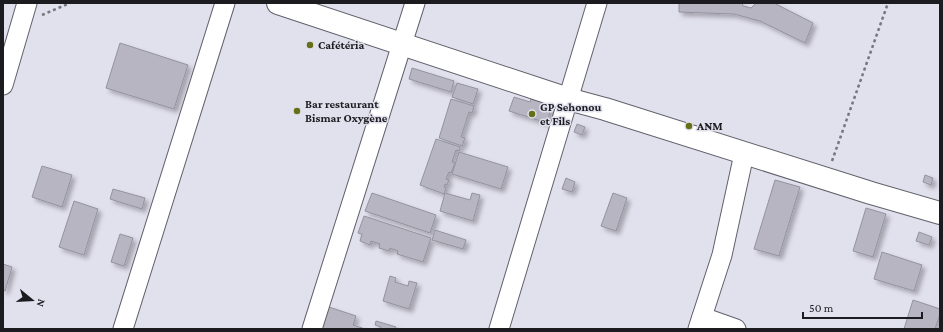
<svg xmlns="http://www.w3.org/2000/svg" width="943" height="332" font-family="'Crimson Pro',serif">
<defs>
<filter id="shadow"><feDropShadow dx="3.5" dy="3.5" stdDeviation="2" flood-color="#0004"/></filter>
</defs>
<rect width="100%" height="100%" fill="#e1e0ed"/>
<g fill="#b6b5c1" stroke="#93929e" filter="url(#shadow)">
<path d="M679,3H742L743,6L751,8L756,3H774L813,23L805,43L760,21L734,14L679,12Z"/>
<path d="M120,43L188,65L174,109L106,88Z"/>
<path d="M412,68L454,81L451,92L409,79Z"/>
<path d="M457,83L478,89L473,104L452,97Z"/>
<path d="M514,97L530,102L531,99L542,102L541,105L551,108L547,123L509,111Z"/>
<path d="M451,99L474,106L472,113L469,112L461,137L465,138L462,146L439,138Z"/>
<path d="M577,124L585,127L582,135L574,132Z"/>
<path d="M436,139L460,147L459,151L456,150L452,162L455,163L451,173L449,172L446,179L449,180L447,185L445,184L444,187L446,188L444,194L420,185Z"/>
<path d="M459,152L508,167L501,189L452,174Z"/>
<path d="M42,166L72,175L62,207L32,197Z"/>
<path d="M925,175L933,178L931,185L923,182Z"/>
<path d="M566,178L575,182L572,192L562,189Z"/>
<path d="M775,180L800,187L779,256L754,249Z"/>
<path d="M113,189L145,198L142,209L110,199Z"/>
<path d="M372,193L436,215L430,233L365,211Z"/>
<path d="M445,193L470,200L472,193L480,195L473,221L440,211Z"/>
<path d="M613,193L627,198L616,231L601,226Z"/>
<path d="M74,201L98,209L84,255L59,247Z"/>
<path d="M866,208L886,214L873,257L853,251Z"/>
<path d="M364,216L431,238L423,262L397,254L398,251L390,248L389,251L379,248L380,244L371,241L370,245L360,241L362,234L358,233Z"/>
<path d="M435,230L466,240L463,249L432,240Z"/>
<path d="M919,232L932,237L929,245L916,241Z"/>
<path d="M120,234L133,238L124,266L111,262Z"/>
<path d="M882,252L922,265L914,291L874,279Z"/>
<path d="M3,264L12,267L5,291L3,290Z"/>
<path d="M390,276L396,278L395,282L408,286L409,281L417,283L409,309L383,301Z"/>
<path d="M913,300L940,309V314L935,329H904Z"/>
<path d="M329,307L356,316L353,325L365,329H321Z"/>
<path d="M376,321L396,327L395,329H380L381,327L375,325Z"/>
</g>
<g fill="none" stroke-linecap="round" stroke-linejoin="round">
<g stroke="#61616c" stroke-width="21">
<g id="minor">
<path d="M3,85L27,3"/>
<path d="M702,317L736,329"/>
<path d="M123,329L225,3"/>
<path d="M312,329L415,3"/>
<path d="M499,329L597,3"/>
<path d="M698,329L722,255L744,154"/>
</g>
</g>
<g stroke="#61616c" stroke-width="24">
<path id="tertiary" d="M278,3L568,99L605,109L871,193L940,213"/>
</g>
<g stroke="#76767e" stroke-width="2.5" stroke-dasharray="3 3" stroke-linecap="butt">
<path d="M42,15L70,3"/>
<path d="M832,161L888,3"/>
</g>
<use href="#minor" stroke="#fff" stroke-width="19"/>
<use href="#tertiary" stroke="#fff" stroke-width="22"/>
</g>
<g fill="#667019" stroke="#e1e0ed" stroke-width="1.5">
<circle cx="310" cy="45" r="4"/>
<circle cx="297" cy="111" r="4"/>
<circle cx="532" cy="114" r="4"/>
<circle cx="689" cy="126" r="4"/>
</g>
<g text-anchor="middle" stroke-width="3" stroke-linejoin="round" paint-order="stroke">
<g font-size="12" font-weight="bold" fill="#1b1b20" stroke="#e1e0ed" text-anchor="start">
<text x="318" y="49">Cafétéria</text>
<text x="305" y="108">Bar restaurant<tspan x="305" dy="14">Bismar Oxygène</tspan></text>
<text x="540" y="111">GP Sehonou<tspan x="540" dy="14">et Fils</tspan></text>
<text x="697" y="130">ANM</text>
</g>
</g>
<rect width="943" height="332" fill="none" stroke="#1b1b20" stroke-width="8"/>
<g transform="translate(32 300) rotate(108)" stroke="#e1e0ed" stroke-width="3" paint-order="stroke">
<path d="M0-3L7 15L0 10L-7 15Z" fill="#1b1b20"/>
<text y="-6" font-size="11" font-weight="bold" text-anchor="middle" fill="#1b1b20">N</text>
</g>
<path d="M803 312v6h119v-6" fill="none" stroke="#1b1b20" stroke-width="2"/>
<text x="809" y="312" font-size="12" fill="#1b1b20" stroke="#e1e0ed" stroke-width="3" paint-order="stroke">50 m</text>
</svg>
